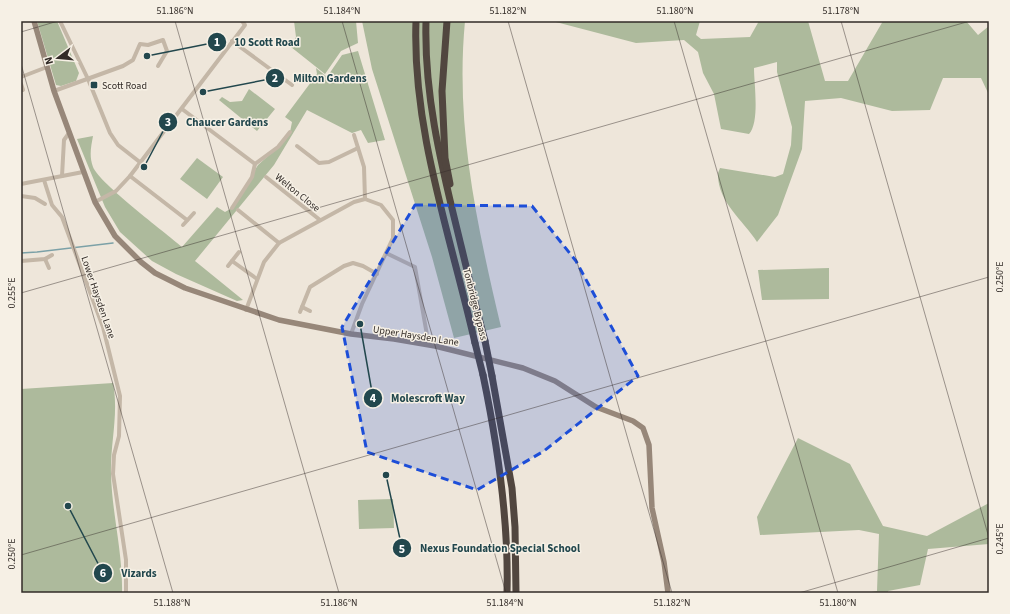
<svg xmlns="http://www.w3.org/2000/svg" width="1010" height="614" font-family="'Source Sans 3',sans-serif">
<rect width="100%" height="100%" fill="#eee6da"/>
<g fill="#adba9c">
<path d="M37,21H57L79,73L76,81L61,86L56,85Z"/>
<path d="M294,21H356L358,43L341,51L325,74L291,47L296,37Z"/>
<path d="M362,21H465C455,127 477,225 501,327L454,338L432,257L372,69Z"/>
<path d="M552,21H700L696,35L701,39L750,37L759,21H808L825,81H848L883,21H966L978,35L989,26V95L981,78H943L930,110L892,111L841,98L805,101L802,149L778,215L757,242C743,220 717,202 718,173L720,168L775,177L783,174L791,145L792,127L777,72V62L754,68C754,84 760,122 749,134L721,129L714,94L703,73L698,52L684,40L636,43Z"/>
<path d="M358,51L385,140L368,143L361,130L352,133L307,110L274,165L195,261L243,300L237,301L176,274L152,261L120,232L105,207L77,139L93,136C91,147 89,156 93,167C100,184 165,232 182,247L217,207L225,212L232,208L258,165L278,147L290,132L292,122L285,117L317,74L316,68L327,77L342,55Z"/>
<path d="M249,89L275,109L257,131L219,100L222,97L230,102L242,101Z"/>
<path d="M197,158L223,177L207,199L180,179Z"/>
<path d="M829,268V299L762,300L758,270Z"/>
<path d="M113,383C119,414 110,444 111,474C112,514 123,553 122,593H21V389Z"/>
<path d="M798,438L850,464L883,526L927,536L989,503V544L928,549L920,585L888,591V593H866L877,591L879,534L859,530L760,535L757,517Z"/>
<path d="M393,499L394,528L359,529L358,500Z"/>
</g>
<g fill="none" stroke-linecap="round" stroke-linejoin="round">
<path stroke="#7ca1a7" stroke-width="1.5" d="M21,253L37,252L113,243"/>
<g stroke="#c4b7a7" stroke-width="4">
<path d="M60,21L88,79L110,133L118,145L141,163"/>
<path d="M232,41L292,85"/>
<path d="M21,77L47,67"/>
<path d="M21,84L23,90"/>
<path d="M54,91L123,66L133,60L140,44L148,45L163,40L167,51L158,66"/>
<path d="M182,109L255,164"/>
<path d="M354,135L364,167L365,199"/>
<path d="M297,146L319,163L329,162L358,148"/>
<path d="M62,176L64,140L69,133"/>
<path d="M130,176L187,220"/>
<path d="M266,177L320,220"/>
<path d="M44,180L52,205L62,217L103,327L120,396L119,436L114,455L113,474L126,560V593"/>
<path d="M21,184L83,172"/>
<path d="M21,196L35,198L45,204"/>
<path d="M95,202L116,191L130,176L245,25L242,21"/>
<path d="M232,208L252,177L255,164L278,147L290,132"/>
<path d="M238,210L279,243"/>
<path d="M183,225L194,213"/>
<path d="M386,253L415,267L427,335"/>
<path d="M45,259L49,268"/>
<path d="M21,261L45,259L52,255"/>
<path d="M232,261L257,279"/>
<path d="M228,266L239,252"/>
<path d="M302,307L310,311"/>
<path d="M246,310L264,262L279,243L354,202L365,199L381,205L393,220V238L362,304L351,334"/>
<path d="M300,312L310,287L344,266L353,263L363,266L377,274"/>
</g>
<path stroke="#978779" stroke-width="5.5" d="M34,21L54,91L95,202L115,236L141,262L155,273L185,288L279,320L351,334L394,339L435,346L523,368L555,381L596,407L633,421L643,428L649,445L652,508L664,562L668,593"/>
<g stroke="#51463f" stroke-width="7">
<path d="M416,21C412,130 451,237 475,343"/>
<path d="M426,21C424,92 440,160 457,229C466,266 475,304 485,341"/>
<path d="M447,21L442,91L445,158L450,184"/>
<path d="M483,375C498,447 509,520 507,593"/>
<path d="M492,376L512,488L515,527L516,593"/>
</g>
<g stroke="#51463f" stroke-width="7">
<path d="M485,341L492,376"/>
<path d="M475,343L483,375"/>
</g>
</g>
<path fill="#1d4ed8" fill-opacity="0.2" stroke="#1d4ed8" stroke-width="3" stroke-dasharray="8 5" stroke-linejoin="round" d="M415,205L532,206L576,261L638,376L544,451L477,490L367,452L342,327Z"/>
<path fill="none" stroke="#322b27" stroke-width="1" stroke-opacity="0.45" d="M175,21L339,593M342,21L506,593M508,21L672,593M674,21L838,593M841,21L989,538M21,32L58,21M21,64L173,593M21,293L970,21M21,555L989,277M799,593L989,538"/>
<rect fill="#22474d" stroke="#f6f0e5" stroke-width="1.5" x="90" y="81" width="8" height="8" rx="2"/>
<g text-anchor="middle" stroke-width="3" stroke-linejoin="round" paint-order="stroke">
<g font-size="10" fill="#322b27" stroke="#f6f0e5" text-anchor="start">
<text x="102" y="89">Scott Road</text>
</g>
<g font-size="10" fill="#322b27" stroke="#f6f0e5">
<text transform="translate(298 192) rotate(39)" y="4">Welton Close</text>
<text transform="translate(99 297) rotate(71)" y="4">Lower Haysden Lane</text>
<text transform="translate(476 304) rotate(76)" y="4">Tonbridge Bypass</text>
<text transform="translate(416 335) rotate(9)" y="4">Upper Haysden Lane</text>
</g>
</g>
<path fill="none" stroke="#22474d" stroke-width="1.5" d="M147 56L217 42M203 92L275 78M144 167L168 122M360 324L373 398M386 475L402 548M68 506L103 573"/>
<g fill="#22474d" stroke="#f6f0e5" stroke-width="1.5">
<circle cx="147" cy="56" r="4"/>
<circle cx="203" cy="92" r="4"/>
<circle cx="144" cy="167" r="4"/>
<circle cx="360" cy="324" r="4"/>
<circle cx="386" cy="475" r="4"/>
<circle cx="68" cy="506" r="4"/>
<circle cx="217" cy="42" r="10"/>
<circle cx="275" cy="78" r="10"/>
<circle cx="168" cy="122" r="10"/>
<circle cx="373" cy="398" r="10"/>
<circle cx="402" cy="548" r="10"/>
<circle cx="103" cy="573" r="10"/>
</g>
<g font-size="12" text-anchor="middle" font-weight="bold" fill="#fff">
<text x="217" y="46">1</text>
<text x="275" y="82">2</text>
<text x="168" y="126">3</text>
<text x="373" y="402">4</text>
<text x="402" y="553">5</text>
<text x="103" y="577">6</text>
</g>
<g font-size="11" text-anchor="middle" font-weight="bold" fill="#22474d" stroke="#f6f0e5" stroke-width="3" stroke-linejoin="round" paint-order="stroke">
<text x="267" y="46">10 Scott Road</text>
<text x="330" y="82">Milton Gardens</text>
<text x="227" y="126">Chaucer Gardens</text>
<text x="428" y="402">Molescroft Way</text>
<text x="500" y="552">Nexus Foundation Special School</text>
<text x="139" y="577">Vizards</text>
</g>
<rect width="1010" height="614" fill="none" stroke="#f6f0e5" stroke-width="44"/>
<g transform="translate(58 58) rotate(254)" stroke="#f6f0e5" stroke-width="3" paint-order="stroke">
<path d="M0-3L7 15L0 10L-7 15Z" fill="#322b27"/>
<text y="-6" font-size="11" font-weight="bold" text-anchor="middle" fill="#322b27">N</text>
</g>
<rect x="22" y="22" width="966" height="570" fill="none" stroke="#322b27" stroke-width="1.5"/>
<g font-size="10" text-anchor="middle" fill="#322b27">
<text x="175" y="14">51.186°N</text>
<text x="342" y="14">51.184°N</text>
<text x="508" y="14">51.182°N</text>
<text x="675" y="14">51.180°N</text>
<text x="841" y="14">51.178°N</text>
<text transform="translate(999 277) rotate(-90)" y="4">0.250°E</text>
<text transform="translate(11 293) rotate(-90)" y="4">0.255°E</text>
<text transform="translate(999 539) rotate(-90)" y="4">0.245°E</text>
<text transform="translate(11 554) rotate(-90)" y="4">0.250°E</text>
<text x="172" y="606">51.188°N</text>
<text x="339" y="606">51.186°N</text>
<text x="505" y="606">51.184°N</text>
<text x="672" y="606">51.182°N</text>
<text x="838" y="606">51.180°N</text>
</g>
</svg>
